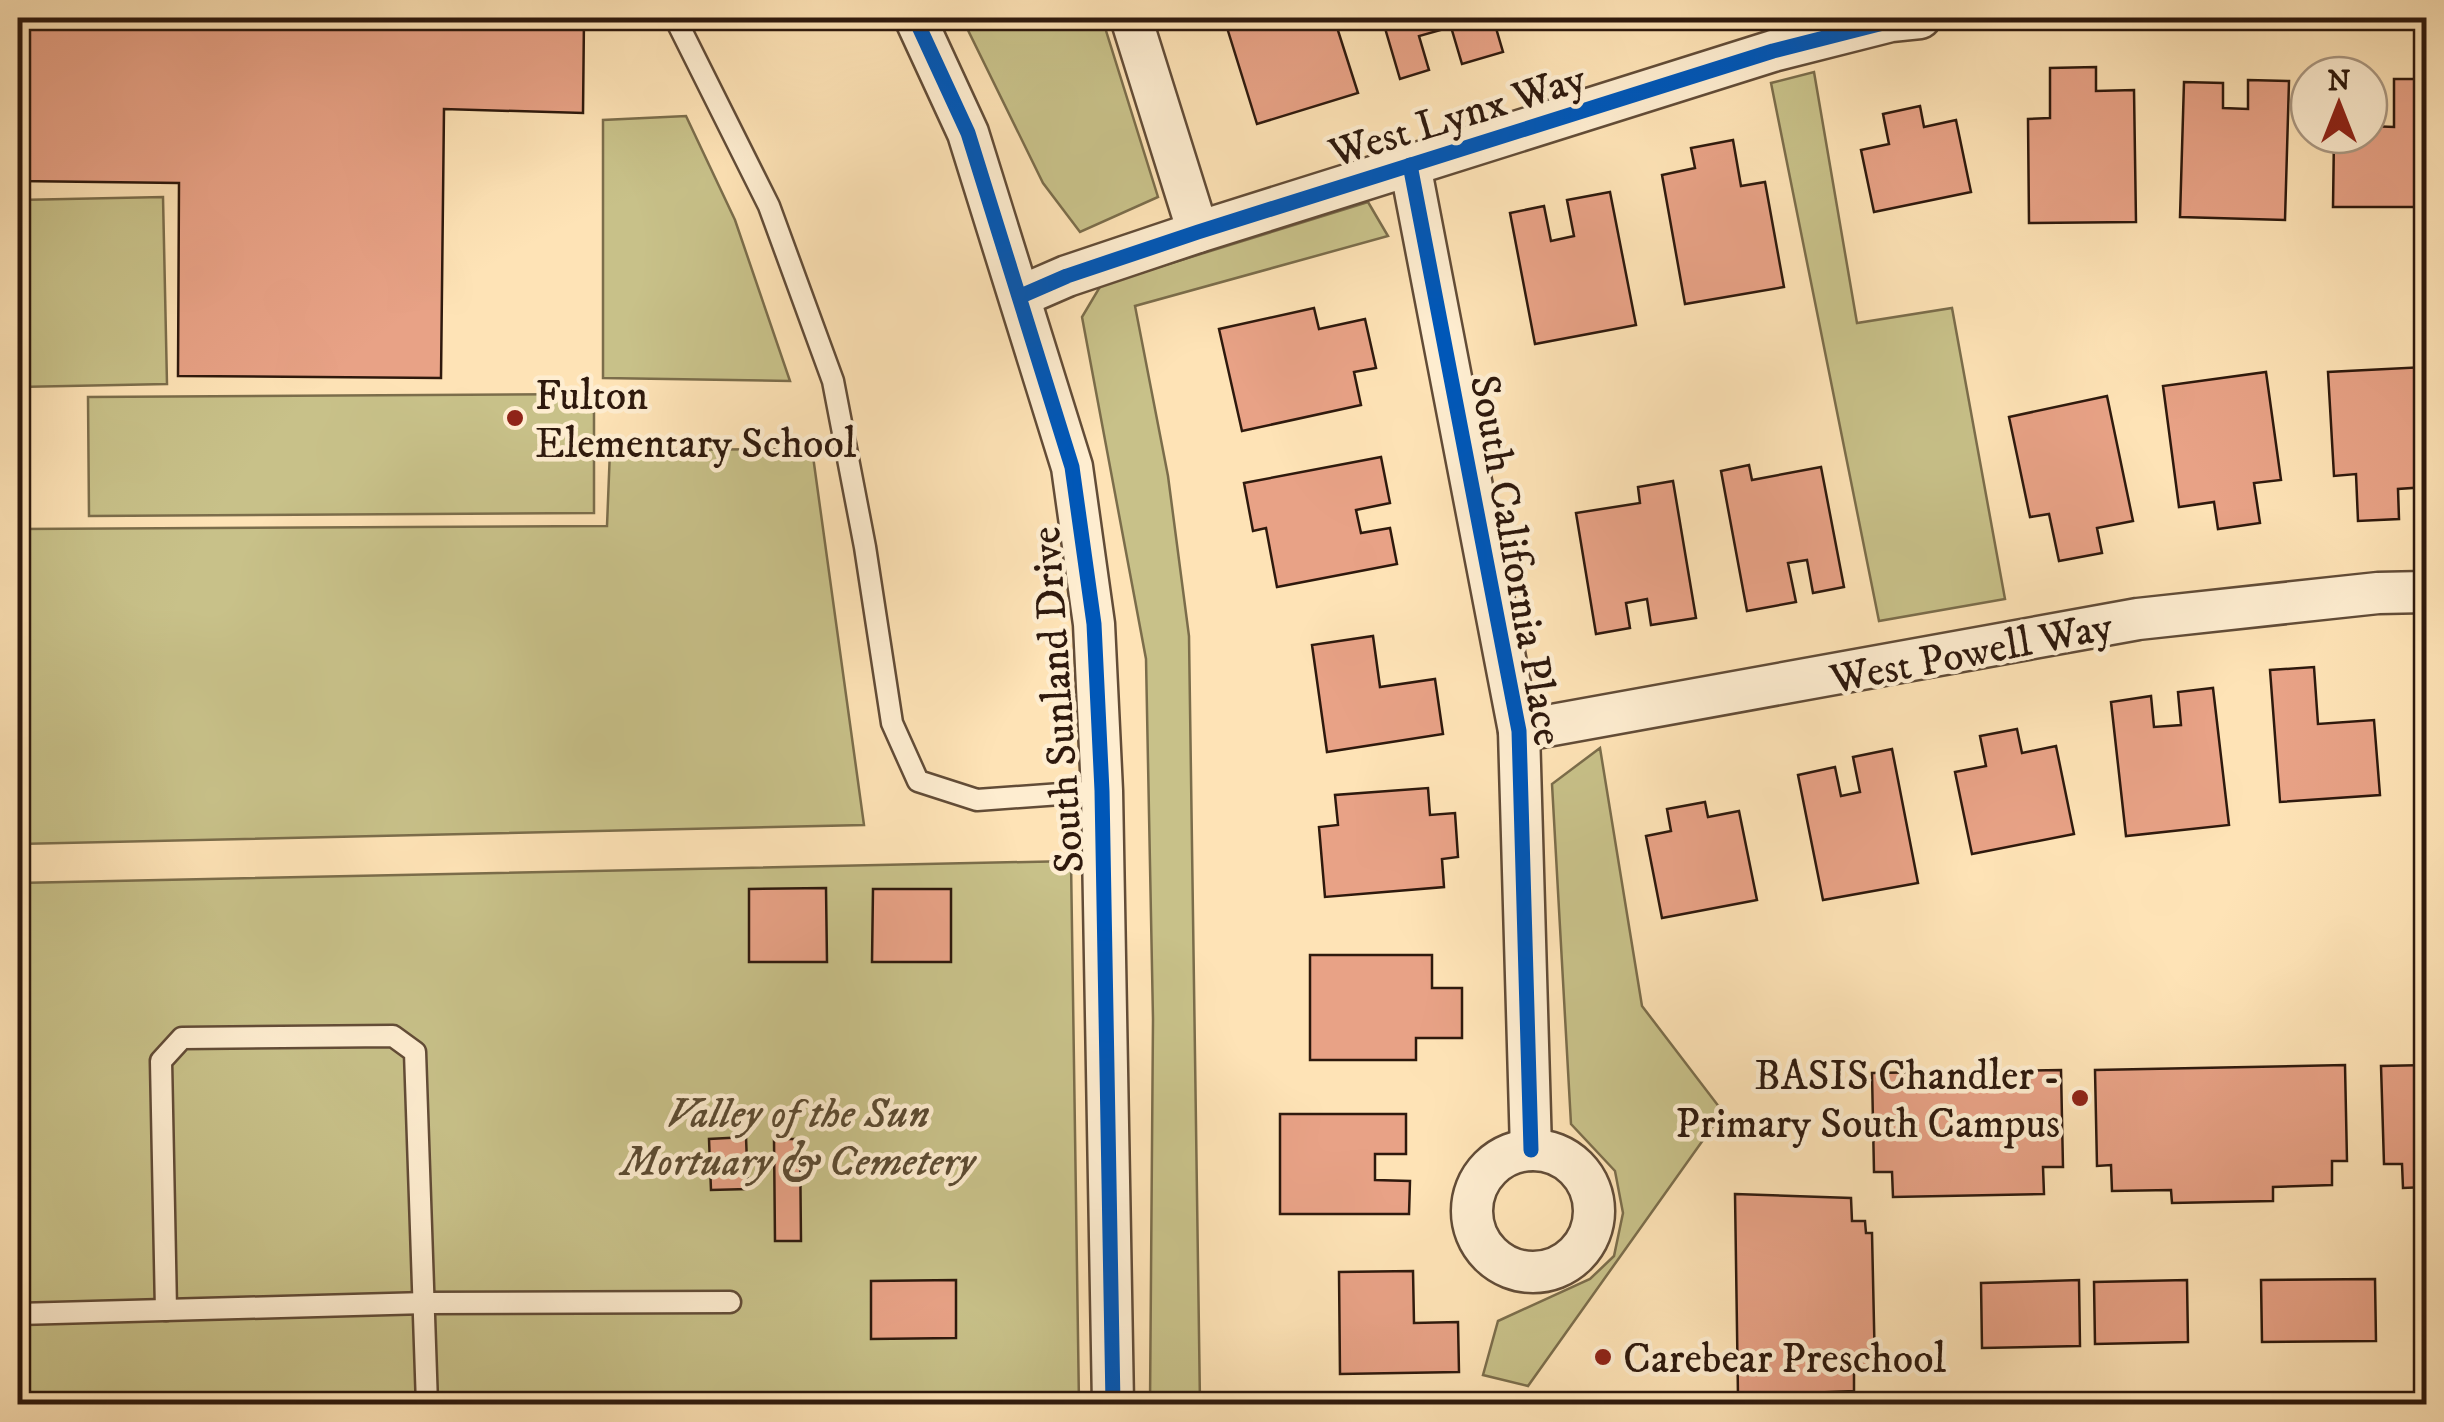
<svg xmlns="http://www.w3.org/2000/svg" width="2444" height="1422" font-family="'IM FELL DW Pica',serif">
<rect width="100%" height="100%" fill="#fee3b6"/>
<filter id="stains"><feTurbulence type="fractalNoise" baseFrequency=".002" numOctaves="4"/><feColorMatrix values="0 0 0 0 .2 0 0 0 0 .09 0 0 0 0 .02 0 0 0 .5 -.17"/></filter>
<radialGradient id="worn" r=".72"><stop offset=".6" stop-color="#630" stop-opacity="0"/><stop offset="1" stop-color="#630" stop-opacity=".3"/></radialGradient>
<g fill="#c8c189" stroke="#7b6d4b" stroke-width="2.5">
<path d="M962,18H1102L1158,197L1080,232L1043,183Z"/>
<path d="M1814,72L1857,323L1952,308L2005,599L1879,621L1771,83Z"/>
<path d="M686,116L735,220L790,381L603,378V120Z"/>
<path d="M163,197L167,384L18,387V200Z"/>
<path d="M1368,202L1388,236L1135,306L1168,476L1189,636L1200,1404H1150L1153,1019L1146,659L1082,317L1101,285Z"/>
<path d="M594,394V513L89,516L88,397Z"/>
<path d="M812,449L864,825L18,844V529L607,526L610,450Z"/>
<path d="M1600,748L1642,1006L1723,1112L1528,1386L1483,1375L1498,1321L1590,1279L1614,1256L1623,1213L1615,1171L1571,1124L1552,784Z"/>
<path d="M1071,861L1079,1404H18V883Z"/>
</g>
<g fill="#e8a286" stroke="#2e190d" stroke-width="2.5">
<path d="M18,18H584L583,113L444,109L441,378L178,376L179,183L18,181Z"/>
<path d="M1224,18H1334L1358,93L1257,124Z"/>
<path d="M1382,18H1493L1503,52L1462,64L1451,27L1419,36L1429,70L1400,79Z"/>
<path d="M1579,18H1617L1582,28Z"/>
<path d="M2096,67V91L2134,90L2136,222L2029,223L2028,119L2050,118V68Z"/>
<path d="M2394,79H2426V207H2333L2334,135H2369V126L2394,127Z"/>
<path d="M2248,80L2289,81L2285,220L2180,217L2184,82L2223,83V108L2248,109Z"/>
<path d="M1920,106L1924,127L1956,120L1971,192L1874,212L1861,150L1889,144L1883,114Z"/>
<path d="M1733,140L1741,186L1765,182L1784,287L1685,304L1662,175L1695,168L1691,148Z"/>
<path d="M1610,192L1636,325L1535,344L1510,213L1544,206L1551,241L1574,236L1567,200Z"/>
<path d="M1314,308L1319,329L1365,319L1376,368L1354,372L1361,405L1242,431L1219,329Z"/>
<path d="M2425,367L2426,487L2398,489L2399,519L2358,521L2356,474L2334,476L2328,372Z"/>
<path d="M2266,372L2281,480L2254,483L2260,523L2218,529L2214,502L2179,507L2163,386Z"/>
<path d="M2107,396L2133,521L2097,528L2102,553L2059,561L2049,514L2030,517L2009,417Z"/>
<path d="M1381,457L1390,503L1356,510L1361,533L1390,528L1397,564L1277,587L1266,528L1253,531L1244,483Z"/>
<path d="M1749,465L1752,480L1821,467L1844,587L1813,593L1807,560L1788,563L1796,602L1747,611L1721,471Z"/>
<path d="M1673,481L1696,618L1651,625L1647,599L1626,603L1630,628L1596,634L1576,513L1640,503L1638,487Z"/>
<path d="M1373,636L1380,687L1435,679L1443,734L1327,752L1312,645Z"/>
<path d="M2314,667L2318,724L2374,720L2380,795L2280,802L2270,670Z"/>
<path d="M2213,688L2229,825L2126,836L2111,702L2151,696L2154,727L2181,725L2178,692Z"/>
<path d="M2017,729L2022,753L2056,746L2074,834L1972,854L1955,772L1986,766L1980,736Z"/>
<path d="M1892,749L1918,883L1823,900L1798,775L1835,767L1841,796L1860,792L1853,757Z"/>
<path d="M1428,788L1430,815L1455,813L1458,857L1442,859L1444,887L1325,897L1319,827L1338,825L1335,795Z"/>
<path d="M1705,802L1708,817L1739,811L1757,900L1662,918L1646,836L1671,831L1667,809Z"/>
<path d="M826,888L827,962H749V889Z"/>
<path d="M873,889H951V962H872Z"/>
<path d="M1310,955H1432V988H1462V1038H1416V1060H1310Z"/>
<path d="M2345,1065L2347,1161H2332V1185L2273,1187V1201L2172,1203L2171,1190L2112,1191L2111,1165L2097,1166L2095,1070Z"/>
<path d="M2426,1065V1187L2403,1188L2402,1164H2384L2381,1066Z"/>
<path d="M2061,1070L2063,1167H2043L2044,1194L1893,1197L1892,1172H1874L1872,1073Z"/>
<path d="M1280,1114H1406V1154H1375V1180L1410,1181L1409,1214H1280Z"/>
<path d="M746,1137L748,1189L711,1190L709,1139Z"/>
<path d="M774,1139H800L801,1241H775Z"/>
<path d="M1735,1194L1851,1198L1852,1221H1865L1866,1233H1872L1875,1370H1854V1391L1738,1396Z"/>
<path d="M1413,1271L1414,1323L1458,1322L1459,1372L1340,1374L1339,1272Z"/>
<path d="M2375,1279L2376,1341L2262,1342L2261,1280Z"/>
<path d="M956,1280V1338L871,1339V1281Z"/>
<path d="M2079,1280L2080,1346L1982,1348L1981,1283Z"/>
<path d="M2187,1280L2188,1342L2095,1344L2094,1282Z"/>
</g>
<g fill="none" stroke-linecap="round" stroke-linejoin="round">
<g stroke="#624c37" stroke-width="25">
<g id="lane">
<path d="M675,18L769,206L833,381L865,547L892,723L918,781L977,800L1102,791"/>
<path d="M166,1310L161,1061L182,1038L393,1036L415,1052L427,1404"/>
<path d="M18,1314L426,1303L730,1302"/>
</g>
</g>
<g stroke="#624c37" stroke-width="45">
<g id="street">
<path d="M915,18L968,133L1072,467L1094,624L1102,791L1113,1404"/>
<path d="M1131,18L1198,232"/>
<path d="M1410,165L1519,731L1531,1150"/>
<path d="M1021,296L1067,276L1198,232L1773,51L1891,21L1920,18"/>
<path d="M1519,731L2138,619L2378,593L2426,592"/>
<circle cx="1533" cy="1211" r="61"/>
</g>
</g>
<use href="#lane" stroke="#feedd0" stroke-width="20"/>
<use href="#street" stroke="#feedd0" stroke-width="40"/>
<g stroke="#feedd0" stroke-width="21">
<g id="cycleway">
<path d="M915,18L968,133L1072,467L1094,624L1102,791L1113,1404"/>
<path d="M1410,165L1519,731L1531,1150"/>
<path d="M1021,296L1067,276L1198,232L1773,51L1891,21L1920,18"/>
</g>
</g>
<use href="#cycleway" stroke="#0057b8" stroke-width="15"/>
</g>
<g fill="#8f2418" stroke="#feedd0" stroke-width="4">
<circle cx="515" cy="418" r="10"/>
<circle cx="2080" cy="1098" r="10"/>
<circle cx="1603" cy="1357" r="10"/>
</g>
<g text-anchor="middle" stroke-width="9" stroke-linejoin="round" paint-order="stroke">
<g font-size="42" fill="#2e190d" stroke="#feedd0">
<text transform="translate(1457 114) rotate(-17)" y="15">West Lynx Way</text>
<text transform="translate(1518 560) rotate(80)" y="15">South California Place</text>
<text transform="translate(1971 651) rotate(-11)" y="15">West Powell Way</text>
<text transform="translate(1056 700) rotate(-94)" y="15">South Sunland Drive</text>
</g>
<g font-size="42" fill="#2e190d" stroke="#feedd0" text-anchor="start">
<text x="535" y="409">Fulton<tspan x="535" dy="48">Elementary School</tspan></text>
<text x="2060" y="1089" text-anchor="end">BASIS Chandler -<tspan x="2060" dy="48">Primary South Campus</tspan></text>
<text x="1623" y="1372">Carebear Preschool</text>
</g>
<g font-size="42" font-style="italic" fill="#5c4b32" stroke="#feedd0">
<text x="798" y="1127">Valley of the Sun<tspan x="798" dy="48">Mortuary &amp; Cemetery</tspan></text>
</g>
</g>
<rect width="2444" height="1422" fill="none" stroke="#fee3b6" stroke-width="60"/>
<rect x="20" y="20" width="2404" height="1382" fill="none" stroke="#2e190d" stroke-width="5"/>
<rect x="30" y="30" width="2384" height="1362" fill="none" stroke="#2e190d" stroke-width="2.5"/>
<g transform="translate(2339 105)"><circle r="48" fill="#feedd0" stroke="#ab9882" stroke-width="2.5"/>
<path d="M0-8L18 38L0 25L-18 38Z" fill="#8f2418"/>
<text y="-15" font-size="28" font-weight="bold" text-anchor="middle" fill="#2e190d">N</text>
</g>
<rect width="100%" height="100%" filter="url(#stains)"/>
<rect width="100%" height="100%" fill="url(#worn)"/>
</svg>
